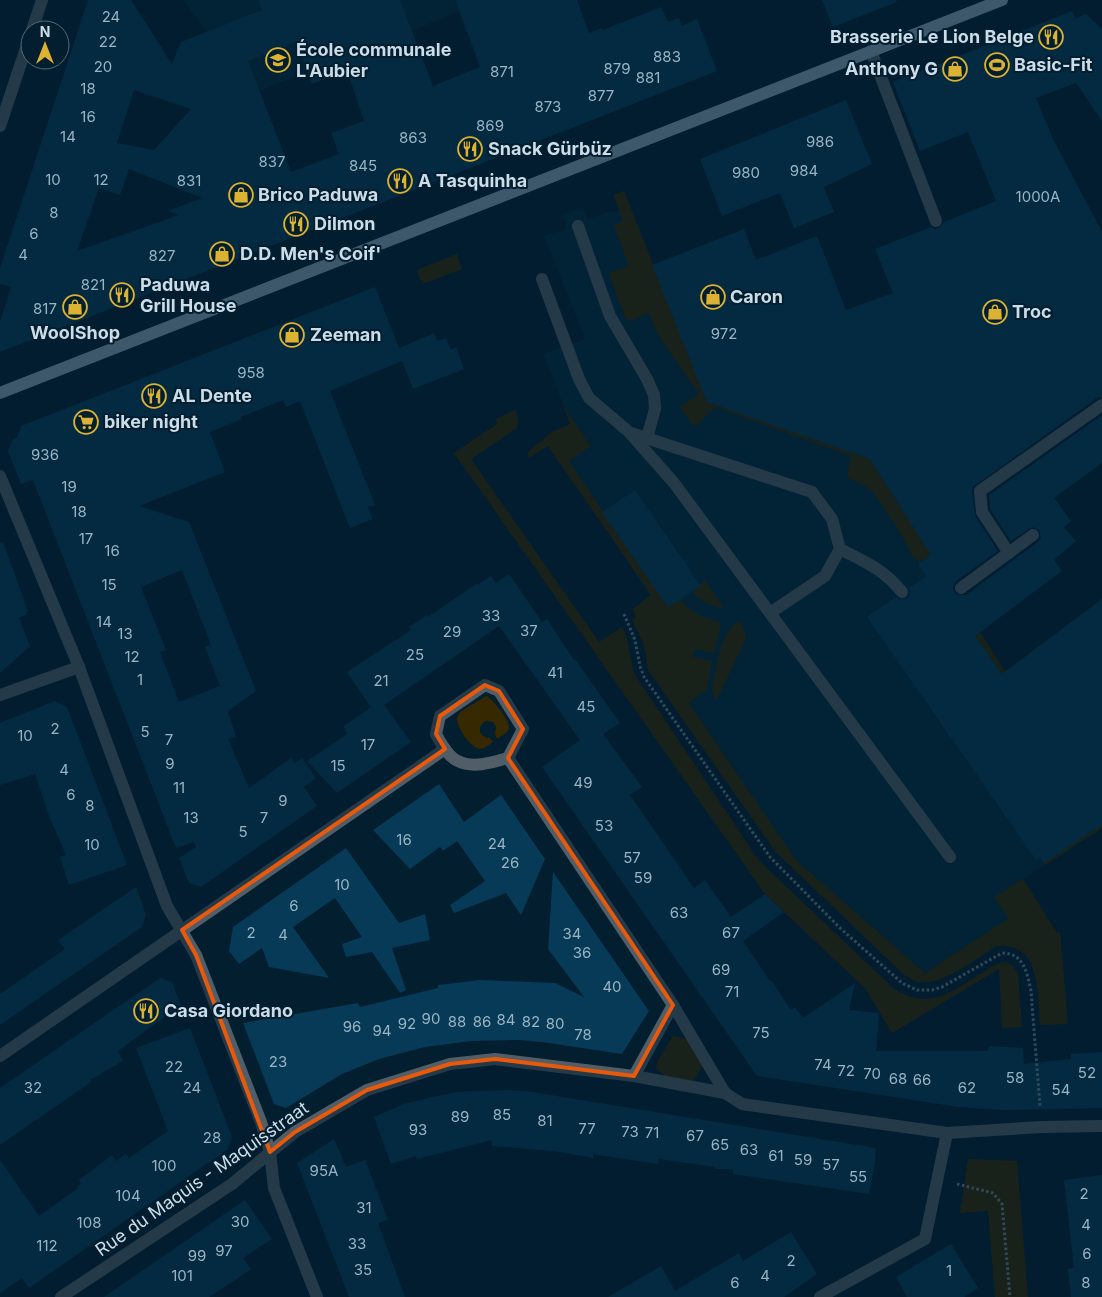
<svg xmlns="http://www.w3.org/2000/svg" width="1102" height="1297" font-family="Inter,sans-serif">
<rect width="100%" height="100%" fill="#021e2f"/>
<g fill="#04283c">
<path d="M183,0H480L459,10V12L236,100L208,33Z"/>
<path d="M630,206L707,402L870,459L980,632L1102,828L995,897L1009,918L925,973L796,860L637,626L667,607L569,461L591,446L564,407L543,354L585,339L544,236L567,228L563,214L583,207L587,219L611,211L612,213Z"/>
</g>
<g fill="#362901">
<path d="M624,191L707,402L870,459L1031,712L1102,809V828L1045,865L1044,863L1100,815L931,572L930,556L920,562L914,558L899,531L873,492L865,486L847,477L851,456L715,407L696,426L691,423L680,407L699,394L657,333L649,313L629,321L625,317L609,273L629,266L614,225L623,221L614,195Z"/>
<path d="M457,254L462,269L422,284L417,270Z"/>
<path d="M564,407L591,446L569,461L668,607L680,599C690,613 705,618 721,623L714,653L695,649L693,657L712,661L707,689L689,703L796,860L925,973L1009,918L994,897L1023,879L1057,933L1060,932L1068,1024L1040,1025C1037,994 1042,941 996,946C977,958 941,987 917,982C913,981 908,977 903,974L775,851L648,670L644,644L632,620L636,618L633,609L651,595L548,446L529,458L528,453L530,450L552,432L570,424Z"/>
<path d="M516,410L518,420L517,428L471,459L599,642L622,627C630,640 629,660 635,675L759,861L893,988C930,1012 950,992 982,973C990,968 997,962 1007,962L1013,966L1018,974L1022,1027L1002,1028L999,969L892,1033L865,988L765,894L454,453L497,424L496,419Z"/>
<path d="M705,580L724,609C712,605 699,602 692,591Z"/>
<path d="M740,621L746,635L745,641L717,699L714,696L712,689C717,668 718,632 740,621Z"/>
<path d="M486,696C492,698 510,720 509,728C508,733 501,736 497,739L495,734L496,727L493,722L486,721C476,726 479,738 490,738L493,742L484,748L479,749C469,745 457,728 457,718L460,712Z"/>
<path d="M673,1036L687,1039L704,1062L694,1081L665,1076L656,1068L658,1060Z"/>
<path d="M968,1159L1017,1161L1028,1297H995L988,1211L960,1213Z"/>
</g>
<g fill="#063a56" fill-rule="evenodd">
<path d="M88,0H131L172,64L181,42L262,10L258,0H400L433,86L480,67L455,0H577L589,33L602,28L603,30L661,7L668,22L679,18L682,26L697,19L717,71L0,352V322L11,287L0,284V268ZM296,42L312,84L347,70L364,121L331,133L339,154L291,172L248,61ZM134,90L191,109L154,150L117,143ZM129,169L202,198L168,211L179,215L77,251L99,188L120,195Z"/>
<path d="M822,0H896L897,2L833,27Z"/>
<path d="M1072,11L1075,19L1086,14L1102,29V121L1076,83L1036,98L1053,139L1102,232V397L1097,398L973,487L972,492L975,516L998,551L956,581L953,588L957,595H966L1038,542L1041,538L1039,530L1032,527L1011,541L990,509L989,495L1102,415V463L1054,498L1071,521L1064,527L1076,541L1054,560L1062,571L975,636L1002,674L1102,599V825L1044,863L1040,857L1036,860L867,617L896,597L900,600L908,598L910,594L909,588L926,576L918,564L931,555L870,459L707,402L652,265L744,229L756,260L817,236L846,310L893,293L875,249L931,227L935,229L939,228L944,222L996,201L968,132L920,151L893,82Z"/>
<path d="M846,100L872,164L824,187L834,212L794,228L780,193L722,216L700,159Z"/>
<path d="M375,287L399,348L434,333L437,341L446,338L451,350L456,347L464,369L413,389L402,361L330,391L375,505L368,507L373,519L350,528L300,401L286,407L283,400L241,417L242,419L210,432L225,472L139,506L189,522L256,691L228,711L236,737L228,739L249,788L291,758L295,763L302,758L316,778L304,787L317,806L201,887L189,883L179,858L196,847L194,842L176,848L33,480L21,484L8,451L13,439L17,438L21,426ZM182,570L211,645L205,647L220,686L179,702L160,652L166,650L141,587Z"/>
<path d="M635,490L701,586L668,607L602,512Z"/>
<path d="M3,542L28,611L26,612L27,614L19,618L30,646L0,673V543Z"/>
<path d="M509,574L542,622L547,619L574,660L575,659L620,723L603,734L642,787L630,795L694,888L705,880L731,917L765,894L784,912L743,941L770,981L771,980L791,1010L795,1007L803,1018L855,983L849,1010L879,1013L876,1051H988L989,1046L1023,1048L1024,1064L1071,1059V1054L1102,1052V1108L1003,1110L959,1107L757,1076L542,767L580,740L499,626L384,705L411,742L337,793L307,761L347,734L344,726L371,707L347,672L411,630L409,627L427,615L428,617L476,584L477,585L491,576L496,583Z"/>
<path d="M55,701L67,707L127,865L69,885L60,857L66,855L49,816L35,774L0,785V723Z"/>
<path d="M439,784L464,822L501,795L545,859L521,915L506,893L454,913L450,905L485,881L457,841L443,851L440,847L410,869L373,830Z"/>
<path d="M346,848L399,923L425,914L430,940L392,948L406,990L400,993L372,952L346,957L342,944L362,937L335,898L293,927L329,978L269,967L262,948L239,964L229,951L233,927Z"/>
<path d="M553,872L649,1011L622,1054L542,1042L518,1040L471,1041L425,1047L379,1059L342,1074L286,1108L274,1104L243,1023L358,1003L360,1007L438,988V985L480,980L555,983L584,997L548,949Z"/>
<path d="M136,887L146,915L142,927L0,1025V994L65,949L58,940Z"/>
<path d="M160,978L172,982L181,1005L118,1051L123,1061L90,1080L91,1082L0,1145V1088Z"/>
<path d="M190,1028L232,1137L228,1149L29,1288L22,1278L0,1293V1160L39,1216L78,1188L77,1186L81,1184L79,1180L112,1155L116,1161L126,1154L129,1158L168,1131L136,1048Z"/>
<path d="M507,1090L526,1091L870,1147L876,1149L875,1163L869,1194L733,1174V1169H715V1167L659,1159L658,1164L598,1155L593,1154V1158L553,1151L492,1146V1140L417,1159L416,1156L391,1164L374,1117L404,1104L437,1096L456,1092Z"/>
<path d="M334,1139L346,1167L365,1160L388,1220L378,1223L405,1297H349L297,1163Z"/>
<path d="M1102,1175V1297H1071L1068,1269L1074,1268L1064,1180Z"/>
<path d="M245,1200L272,1239L243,1258L251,1269L238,1278L209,1297H104Z"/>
<path d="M791,1232L817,1274L784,1297H608L661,1266L675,1291L739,1253L743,1261Z"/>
<path d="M951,1244L978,1288L964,1297H907L896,1277Z"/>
</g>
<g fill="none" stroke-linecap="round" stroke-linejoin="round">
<g stroke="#6c8190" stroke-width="3" stroke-dasharray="2.5 2.5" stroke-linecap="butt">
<path d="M624,614L635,640L640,666L644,677L770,857L840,928L902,983L917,990H932L942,987L1002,953C1024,953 1027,973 1031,991L1040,1106"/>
<path d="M957,1184L993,1193L1002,1204L1010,1297"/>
</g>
<g stroke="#515e67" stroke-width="12">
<path d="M32,30L42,0"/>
<path d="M871,51L936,221"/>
<path d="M0,126L30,36"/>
<path d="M578,226L610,316L647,379L654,395L655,409L647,438"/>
<path d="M542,279L579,379L589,398L629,432L674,483L950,857"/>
<path d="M631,433L812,492L832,519L840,549L825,576L770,613"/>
<path d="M0,476L79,667L167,906L196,955L261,1122L270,1152L274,1188L317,1297"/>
<path d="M840,549C866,562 883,569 902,592"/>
<path d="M1009,553L982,512L980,491L1102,405"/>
<path d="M961,588L1033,535"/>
<path d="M485,685L499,691L523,729L508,758C494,762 473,769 458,761C448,757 441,743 436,734L440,716Z"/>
<path d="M0,695L79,667"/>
<path d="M508,758L673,1005L725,1093"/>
<path d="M0,1056L445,749"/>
<path d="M634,1076L673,1005"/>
<path d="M61,1297L232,1184L295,1132L367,1090L450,1064L495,1059L634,1076L725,1093L742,1104L947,1133L1041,1127L1102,1126"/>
<path d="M820,1297L925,1239L947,1133"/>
</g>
<path stroke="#86a1b3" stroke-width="12" d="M0,393L1002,0"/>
</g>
<path d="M0 0H1102V1297H0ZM485,685L499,691L523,729L508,758L673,1005L634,1076L495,1059L450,1064L367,1090L295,1132L270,1152L196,955L182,930L445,749L436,734L440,716Z" fill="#021e2f" fill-opacity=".55" fill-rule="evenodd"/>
<path fill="none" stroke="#e8590c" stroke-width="4" stroke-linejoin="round" d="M485,685L499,691L523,729L508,758L673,1005L634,1076L495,1059L450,1064L367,1090L295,1132L270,1152L196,955L182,930L445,749L436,734L440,716Z"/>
<defs>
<g id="restaurant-ring" transform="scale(1.25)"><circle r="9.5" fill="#021e2f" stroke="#dcb233" stroke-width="1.5"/><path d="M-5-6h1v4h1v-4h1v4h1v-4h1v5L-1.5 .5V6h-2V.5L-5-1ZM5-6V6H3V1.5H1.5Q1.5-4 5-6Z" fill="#dcb233"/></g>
<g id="school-ring" transform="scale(1.25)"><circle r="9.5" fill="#021e2f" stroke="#dcb233" stroke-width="1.5"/><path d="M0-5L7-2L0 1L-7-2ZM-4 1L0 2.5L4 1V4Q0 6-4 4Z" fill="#dcb233"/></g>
<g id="stadium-ring" transform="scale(1.25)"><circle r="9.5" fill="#021e2f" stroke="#dcb233" stroke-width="1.5"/><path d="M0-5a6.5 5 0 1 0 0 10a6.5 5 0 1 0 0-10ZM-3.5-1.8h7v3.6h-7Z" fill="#dcb233"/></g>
<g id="shop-ring" transform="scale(1.25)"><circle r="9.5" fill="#021e2f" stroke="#dcb233" stroke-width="1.5"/><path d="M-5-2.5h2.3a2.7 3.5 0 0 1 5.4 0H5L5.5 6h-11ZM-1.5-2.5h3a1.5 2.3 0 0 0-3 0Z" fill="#dcb233"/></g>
<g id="supermarket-ring" transform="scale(1.25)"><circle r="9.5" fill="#021e2f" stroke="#dcb233" stroke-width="1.5"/><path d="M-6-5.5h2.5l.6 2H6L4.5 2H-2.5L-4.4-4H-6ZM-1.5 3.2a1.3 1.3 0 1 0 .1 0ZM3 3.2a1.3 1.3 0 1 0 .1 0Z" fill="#dcb233"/></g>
</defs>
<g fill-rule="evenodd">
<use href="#restaurant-ring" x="1051" y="37"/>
<use href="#school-ring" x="278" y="60"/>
<use href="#stadium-ring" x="997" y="65"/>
<use href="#shop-ring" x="955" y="69"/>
<use href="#restaurant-ring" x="470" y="149"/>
<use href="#restaurant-ring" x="400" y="181"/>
<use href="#shop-ring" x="241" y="195"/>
<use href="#restaurant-ring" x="296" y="224"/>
<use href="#shop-ring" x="222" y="254"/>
<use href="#restaurant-ring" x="122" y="295"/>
<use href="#shop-ring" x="713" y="297"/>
<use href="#shop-ring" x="75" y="307"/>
<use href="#shop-ring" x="995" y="312"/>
<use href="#shop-ring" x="292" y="335"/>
<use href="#restaurant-ring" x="154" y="396"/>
<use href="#supermarket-ring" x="86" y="422"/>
<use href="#restaurant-ring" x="146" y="1011"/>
</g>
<g text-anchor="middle" stroke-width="4" stroke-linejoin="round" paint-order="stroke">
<g font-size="15" fill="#9ab4c4">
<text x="111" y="22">24</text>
<text x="108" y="47">22</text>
<text x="667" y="62">883</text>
<text x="103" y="72">20</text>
<text x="617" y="74">879</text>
<text x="502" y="77">871</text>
<text x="648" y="83">881</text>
<text x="88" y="94">18</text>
<text x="601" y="101">877</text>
<text x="548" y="112">873</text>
<text x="88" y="122">16</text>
<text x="490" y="131">869</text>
<text x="68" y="142">14</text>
<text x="413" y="143">863</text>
<text x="820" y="147">986</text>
<text x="272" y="167">837</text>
<text x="363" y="171">845</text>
<text x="804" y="176">984</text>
<text x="746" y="178">980</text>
<text x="53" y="185">10</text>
<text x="101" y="185">12</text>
<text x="189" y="186">831</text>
<text x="1038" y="202">1000A</text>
<text x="54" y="218">8</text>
<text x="34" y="239">6</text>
<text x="23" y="260">4</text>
<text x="162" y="261">827</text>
<text x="93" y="290">821</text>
<text x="45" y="314">817</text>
<text x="724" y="339">972</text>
<text x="251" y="378">958</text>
<text x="45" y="460">936</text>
<text x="69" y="492">19</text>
<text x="79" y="517">18</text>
<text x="86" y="544">17</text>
<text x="112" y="556">16</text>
<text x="109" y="590">15</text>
<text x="491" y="621">33</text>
<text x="104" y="627">14</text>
<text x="529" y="636">37</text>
<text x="452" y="637">29</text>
<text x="125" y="639">13</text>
<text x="415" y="660">25</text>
<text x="132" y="662">12</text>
<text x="555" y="678">41</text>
<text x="140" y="685">1</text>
<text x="381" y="686">21</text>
<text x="586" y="712">45</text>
<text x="55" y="734">2</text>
<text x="145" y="737">5</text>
<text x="25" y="741">10</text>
<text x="169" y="745">7</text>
<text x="368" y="750">17</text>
<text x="170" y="769">9</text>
<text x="338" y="771">15</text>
<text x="64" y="775">4</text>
<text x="583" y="788">49</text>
<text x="179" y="793">11</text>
<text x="71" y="800">6</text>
<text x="283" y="806">9</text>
<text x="90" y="811">8</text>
<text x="191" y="823">13</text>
<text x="264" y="823">7</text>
<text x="604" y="831">53</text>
<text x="243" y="837">5</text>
<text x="404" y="845">16</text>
<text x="497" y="849">24</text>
<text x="92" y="850">10</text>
<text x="632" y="863">57</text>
<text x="510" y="868">26</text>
<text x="643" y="883">59</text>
<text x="342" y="890">10</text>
<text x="294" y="911">6</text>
<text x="679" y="918">63</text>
<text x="251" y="938">2</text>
<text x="731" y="938">67</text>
<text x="572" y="939">34</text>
<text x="283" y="940">4</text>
<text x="582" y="958">36</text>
<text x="721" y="975">69</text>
<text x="612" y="992">40</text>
<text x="732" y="997">71</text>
<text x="431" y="1024">90</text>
<text x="506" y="1025">84</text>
<text x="457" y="1027">88</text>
<text x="482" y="1027">86</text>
<text x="531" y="1027">82</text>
<text x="407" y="1029">92</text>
<text x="555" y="1029">80</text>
<text x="352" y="1032">96</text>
<text x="382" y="1036">94</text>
<text x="761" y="1038">75</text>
<text x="583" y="1040">78</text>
<text x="278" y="1067">23</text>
<text x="823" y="1070">74</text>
<text x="174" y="1072">22</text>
<text x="846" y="1076">72</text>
<text x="1087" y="1078">52</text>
<text x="872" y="1079">70</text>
<text x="1015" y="1083">58</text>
<text x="898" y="1084">68</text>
<text x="922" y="1085">66</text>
<text x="33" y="1093">32</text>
<text x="192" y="1093">24</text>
<text x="967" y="1093">62</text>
<text x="1061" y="1095">54</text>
<text x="502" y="1120">85</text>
<text x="460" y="1122">89</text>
<text x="545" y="1126">81</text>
<text x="587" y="1134">77</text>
<text x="418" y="1135">93</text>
<text x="630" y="1137">73</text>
<text x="652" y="1138">71</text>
<text x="695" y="1141">67</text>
<text x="212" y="1143">28</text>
<text x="720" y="1150">65</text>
<text x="749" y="1155">63</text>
<text x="776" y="1161">61</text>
<text x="803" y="1165">59</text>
<text x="831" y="1170">57</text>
<text x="164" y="1171">100</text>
<text x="324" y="1176">95A</text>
<text x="858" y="1182">55</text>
<text x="1084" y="1199">2</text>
<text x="128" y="1201">104</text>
<text x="364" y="1213">31</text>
<text x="240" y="1227">30</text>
<text x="89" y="1228">108</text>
<text x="1086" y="1230">4</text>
<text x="357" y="1249">33</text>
<text x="47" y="1251">112</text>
<text x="224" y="1256">97</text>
<text x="1087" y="1259">6</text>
<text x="197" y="1261">99</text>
<text x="791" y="1266">2</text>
<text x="363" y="1275">35</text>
<text x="949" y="1276">1</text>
<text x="182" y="1281">101</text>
<text x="765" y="1281">4</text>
<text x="735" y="1288">6</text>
<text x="1086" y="1288">8</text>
</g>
<g font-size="18" font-weight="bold" fill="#ccdce8" stroke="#021e2f" text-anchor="start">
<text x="1034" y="43" text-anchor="end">Brasserie Le Lion Belge</text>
<text x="296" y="56">École communale<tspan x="296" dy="21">L'Aubier</tspan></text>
<text x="1014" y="71">Basic-Fit</text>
<text x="938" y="75" text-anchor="end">Anthony G</text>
<text x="488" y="155">Snack Gürbüz</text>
<text x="418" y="187">A Tasquinha</text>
<text x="258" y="201">Brico Paduwa</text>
<text x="314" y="230">Dilmon</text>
<text x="240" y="260">D.D. Men's Coif'</text>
<text x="140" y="291">Paduwa<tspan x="140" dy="21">Grill House</tspan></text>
<text x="730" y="303">Caron</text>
<text x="1012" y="318">Troc</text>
<text x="75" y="339" text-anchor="middle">WoolShop</text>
<text x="310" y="341">Zeeman</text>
<text x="172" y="402">AL Dente</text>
<text x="104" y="428">biker night</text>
<text x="164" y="1017">Casa Giordano</text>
</g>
<g font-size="18" fill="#ccdce8" stroke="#021e2f">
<text transform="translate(202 1179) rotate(-35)" y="6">Rue du Maquis - Maquisstraat</text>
</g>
</g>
<g transform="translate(45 45)"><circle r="24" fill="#021e2f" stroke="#536a79"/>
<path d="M0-4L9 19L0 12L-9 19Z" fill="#dcb233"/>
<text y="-8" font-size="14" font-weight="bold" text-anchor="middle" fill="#ccdce8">N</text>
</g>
</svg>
